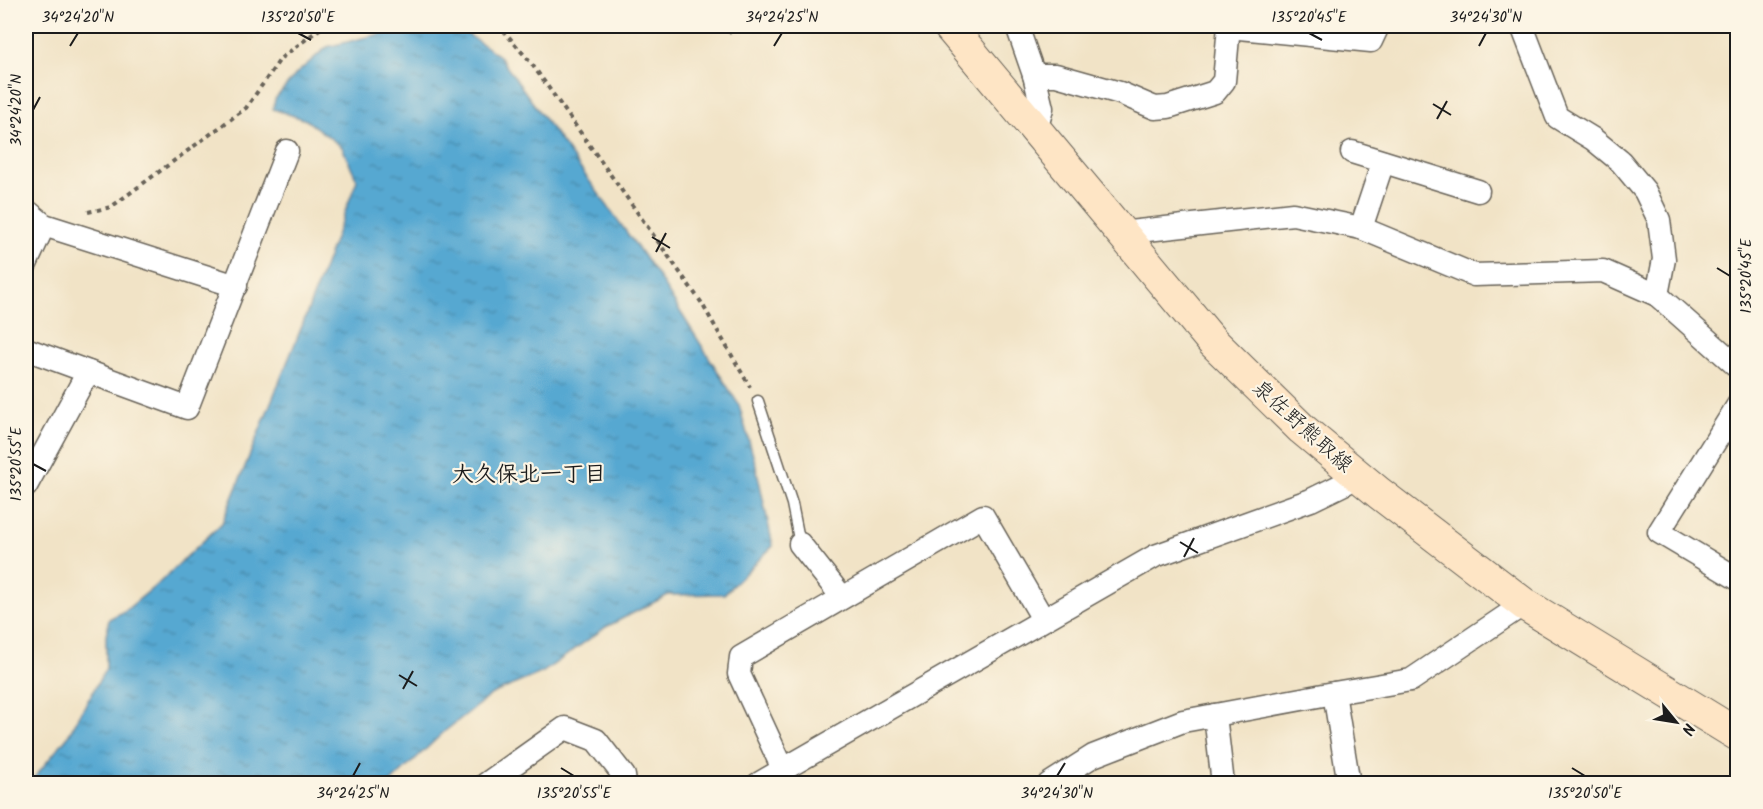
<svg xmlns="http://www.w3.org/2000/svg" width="1763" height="809" font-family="Kalam,'Klee One',sans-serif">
<defs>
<pattern id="water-ripples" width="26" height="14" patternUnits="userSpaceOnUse" patternTransform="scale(1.5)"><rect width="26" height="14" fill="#56a8d1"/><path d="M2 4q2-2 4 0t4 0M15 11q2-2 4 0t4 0" fill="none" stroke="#4688a9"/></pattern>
</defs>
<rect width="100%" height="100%" fill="#fcf5e5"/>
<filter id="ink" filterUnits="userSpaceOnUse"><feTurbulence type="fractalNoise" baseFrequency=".0167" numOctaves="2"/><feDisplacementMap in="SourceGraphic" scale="12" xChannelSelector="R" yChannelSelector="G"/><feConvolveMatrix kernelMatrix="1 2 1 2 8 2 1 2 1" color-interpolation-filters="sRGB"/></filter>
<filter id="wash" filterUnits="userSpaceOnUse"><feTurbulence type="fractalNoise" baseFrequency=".008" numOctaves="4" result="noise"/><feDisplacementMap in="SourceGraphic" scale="24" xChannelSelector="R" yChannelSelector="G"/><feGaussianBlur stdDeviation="1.35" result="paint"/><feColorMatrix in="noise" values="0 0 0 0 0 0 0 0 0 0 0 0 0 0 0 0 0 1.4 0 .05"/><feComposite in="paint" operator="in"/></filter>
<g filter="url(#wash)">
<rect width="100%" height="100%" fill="#f1e3c6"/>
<path fill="url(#water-ripples)" stroke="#396276" stroke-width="1.5" d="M436,26L466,33L499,56L656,273L739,405L756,466L773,546L724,594L668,595L606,627L543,672L492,694L445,731L390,783H30L68,736L106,668V636L109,619L126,610L160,582L222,523L302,326L357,180L342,147L306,120L273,109L275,99L297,73L327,47L387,32Z"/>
</g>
<g filter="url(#ink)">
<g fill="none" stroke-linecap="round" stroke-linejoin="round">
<g stroke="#676258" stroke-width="13">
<g id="lane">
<path d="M727,26L729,27"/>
<path d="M758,401L792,504L800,544"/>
</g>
</g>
<g stroke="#676258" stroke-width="25">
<g id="street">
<path d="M1017,26L1034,75L1042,108L1036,131"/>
<path d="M1522,26L1557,117L1593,139L1621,162L1645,191L1659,220L1664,259L1657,295"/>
<path d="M1229,27L1371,41L1378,26"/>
<path d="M1034,75H1056L1120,93L1155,108L1168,107L1215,92L1224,81L1229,26"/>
<path d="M1352,152L1478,191"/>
<path d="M26,210L44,225L236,286"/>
<path d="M1361,228L1383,162"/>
<path d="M1120,233L1293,214L1361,228L1474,275L1603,271L1657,295L1738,367"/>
<path d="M26,264L44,225"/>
<path d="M26,349L187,408L287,151"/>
<path d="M1738,405L1659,532L1738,579"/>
<path d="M26,486L88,372"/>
<path d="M800,544L842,597"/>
<path d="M1334,693L1349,784"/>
<path d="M1215,715L1223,784"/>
<path d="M783,769L739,674L741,657L983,516L1043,619"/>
<path d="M486,784L565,728L596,740L624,776L625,784"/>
<path d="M758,784L1155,556L1311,500L1358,477"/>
<path d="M1049,784L1093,756L1183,721L1334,693L1411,680L1524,604"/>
</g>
</g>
<g stroke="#676258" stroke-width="34">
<path id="secondary" d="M949,26L1212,341L1302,429L1379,493L1524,604L1738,735"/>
</g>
<g stroke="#676258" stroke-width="4" stroke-dasharray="4.5 4.5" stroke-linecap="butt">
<path d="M495,26L503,30L531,63L701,302L750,387"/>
<path d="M88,212L111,207L246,108L281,58L321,28L331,26"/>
</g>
<use href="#lane" stroke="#fff" stroke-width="10"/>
<use href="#street" stroke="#fff" stroke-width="22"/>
<use href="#secondary" stroke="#fee5c5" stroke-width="32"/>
</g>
</g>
<path fill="none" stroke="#1c1c1c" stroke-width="2" d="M298,33L311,40M1309,33L1322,40M70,46L78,33M774,46L782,33M1479,46L1486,33M1433,104L1451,115M33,110L40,97M1437,119L1447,101M652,237L670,248M656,252L666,233M1717,268L1730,276M33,464L46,471M1180,542L1198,553M1184,557L1194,538M399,675L417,686M403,689L413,671M561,768L574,776M1572,768L1585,776M353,776L360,763M1057,776L1065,763"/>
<g text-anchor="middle" stroke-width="4.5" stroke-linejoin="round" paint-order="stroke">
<g font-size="21" fill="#1c1c1c" stroke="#fcf5e5">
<text transform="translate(1303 426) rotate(42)" y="7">泉佐野熊取線</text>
</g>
<g font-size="22" font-weight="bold" fill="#1c1c1c" stroke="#fcf5e5">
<text x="529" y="481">大久保北一丁目</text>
</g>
</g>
<rect width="1763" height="809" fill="none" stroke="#fcf5e5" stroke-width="66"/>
<g transform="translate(1676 722) rotate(120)" stroke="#fcf5e5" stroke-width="4.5" paint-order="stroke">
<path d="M0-4.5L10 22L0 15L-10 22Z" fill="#1c1c1c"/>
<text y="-9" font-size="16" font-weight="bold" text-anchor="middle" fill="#1c1c1c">N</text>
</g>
<rect x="33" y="33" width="1697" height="743" fill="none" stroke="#1c1c1c" stroke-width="2"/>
<g font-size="15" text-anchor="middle" fill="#1c1c1c">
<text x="78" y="22">34°24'20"N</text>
<text x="298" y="22">135°20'50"E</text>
<text x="782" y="22">34°24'25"N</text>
<text x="1309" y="22">135°20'45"E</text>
<text x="1486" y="22">34°24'30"N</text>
<text transform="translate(16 110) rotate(-90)" y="5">34°24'20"N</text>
<text transform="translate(1746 276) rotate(-90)" y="5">135°20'45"E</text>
<text transform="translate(16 464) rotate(-90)" y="5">135°20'55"E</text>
<text x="353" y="798">34°24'25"N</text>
<text x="574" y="798">135°20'55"E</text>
<text x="1057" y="798">34°24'30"N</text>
<text x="1585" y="798">135°20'50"E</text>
</g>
</svg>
